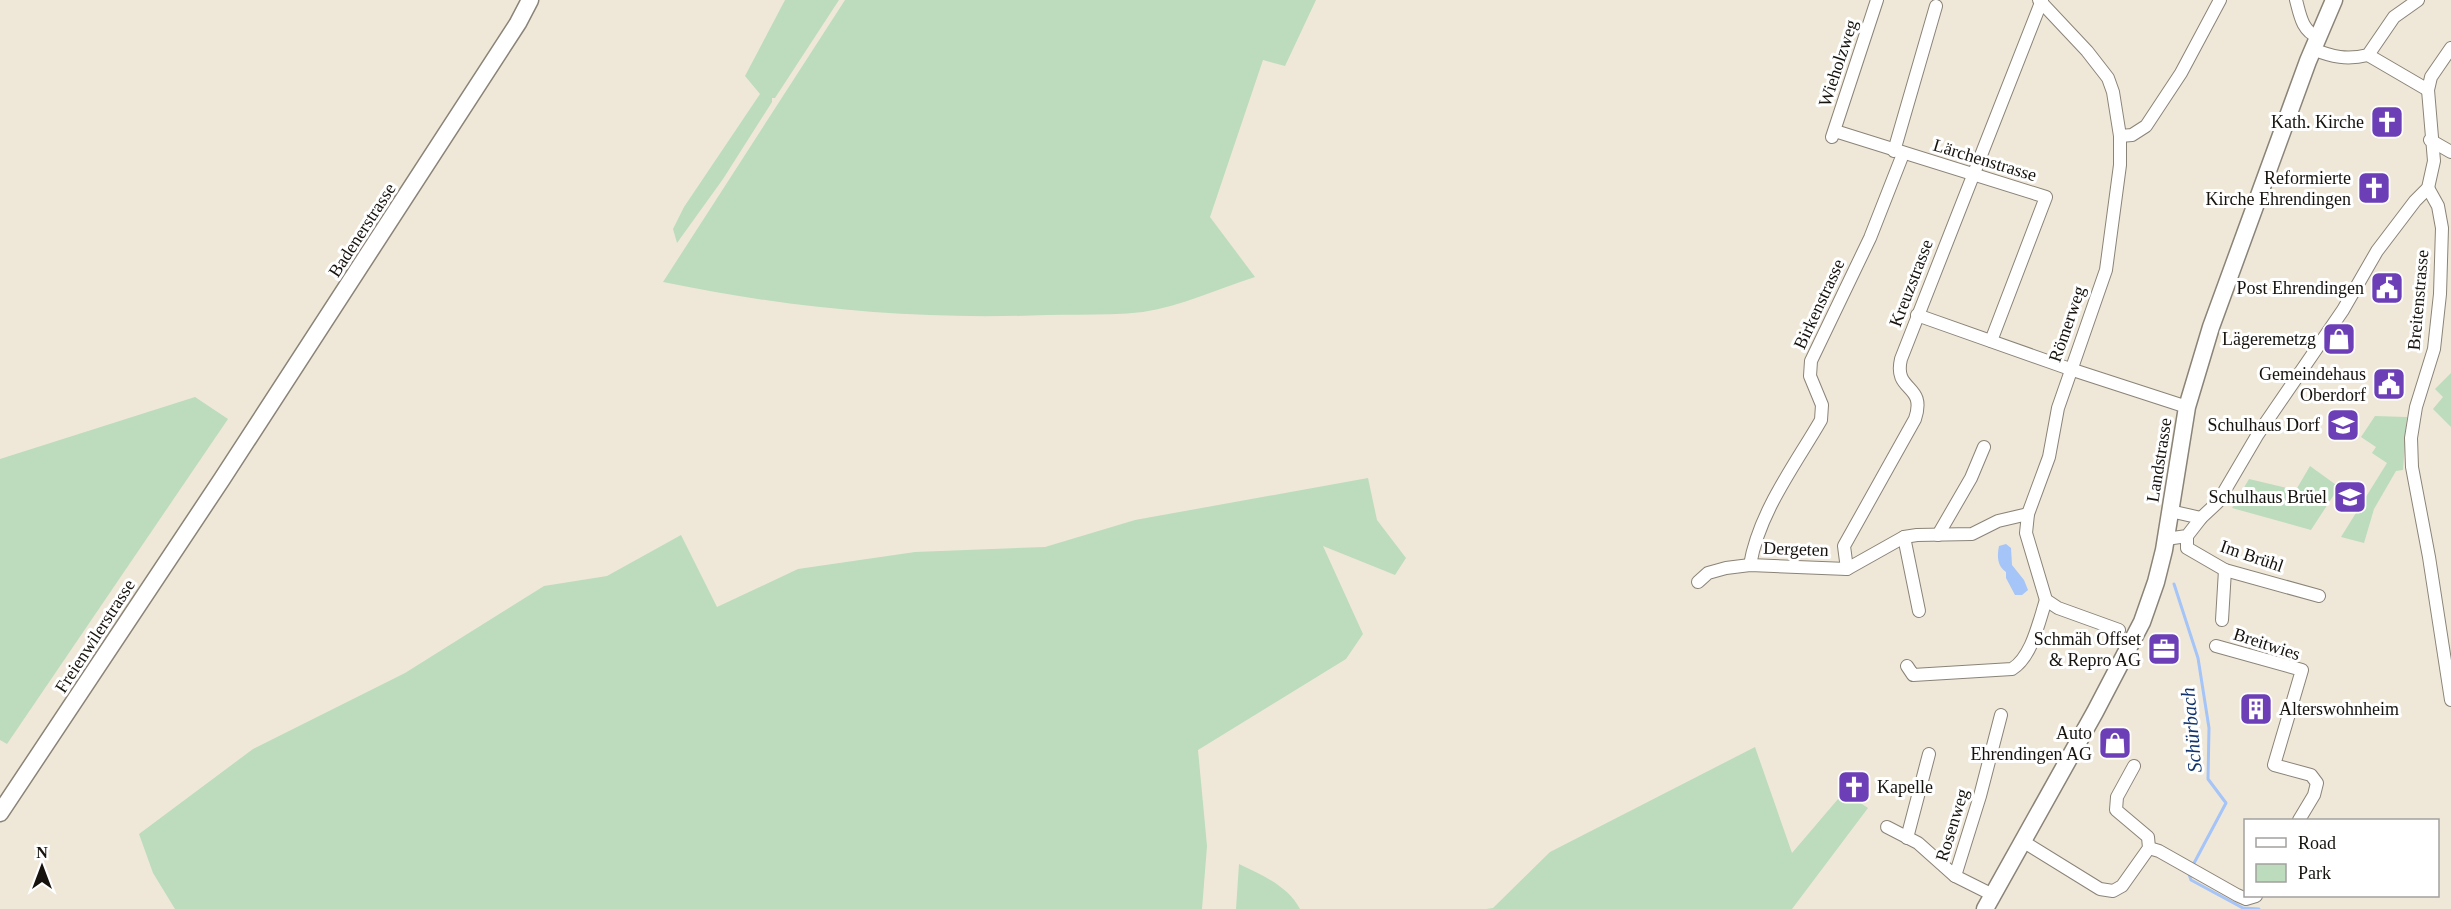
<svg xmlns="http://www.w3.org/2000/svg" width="2451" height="909" font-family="'Times New Roman',serif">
<rect width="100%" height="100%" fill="#efe8d9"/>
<g fill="#bcdcbd">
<path d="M785,0H839L775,98H772V102L723,179L677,243L673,229L684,207L760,94L745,76Z"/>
<path d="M845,0H1316L1285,66L1263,60L1210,217L1255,277C1217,289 1182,306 1143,312C1111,316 1079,314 1047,315C914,320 794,309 663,282Z"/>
<path d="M2451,373V427L2433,409L2443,397L2435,389Z"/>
<path d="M195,397L228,419L7,744L0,740V459Z"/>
<path d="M2375,416L2407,417L2403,470L2396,471L2374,509L2364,543L2341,537L2387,463L2372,453L2376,447L2361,437Z"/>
<path d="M2310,466L2339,487L2311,530L2232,508L2249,479L2296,490Z"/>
<path d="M1368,478L1377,520L1406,558L1395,575L1323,546L1363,634L1346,659L1198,750L1207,846L1202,909H175L153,873L139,834L253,749L405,673L544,586L607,576L681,535L717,607L798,569L915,552L1045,547L1135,520Z"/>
<path d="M1755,747L1792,853L1844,792L1868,808L1792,909H1486L1493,908L1550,852Z"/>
<path d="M1239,864C1262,875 1288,886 1300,909H1236Z"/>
</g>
<path fill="#a5c4f7" d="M2006,544L2011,548L2012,565L2024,580L2028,590L2022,595H2015L2006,578V572C1997,566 1997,556 1999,546Z"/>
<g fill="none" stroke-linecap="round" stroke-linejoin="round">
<g stroke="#a5c4f7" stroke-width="3">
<path d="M2174,584L2198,658L2209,728L2208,779L2226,803L2193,865"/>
<path d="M2189,874L2191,880L2243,908L2259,909"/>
</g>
<g stroke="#8a8377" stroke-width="14">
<g id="street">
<path d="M2039,0L2087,51L2108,78L2113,92L2120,136V165L2106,270L2058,408L2049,457L2028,514L2026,533L2046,600L2058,608L2119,630"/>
<path d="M2296,0C2300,15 2302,31 2318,37"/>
<path d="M2313,49C2332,57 2347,60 2368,55L2394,17L2418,0"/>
<path d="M2368,55L2428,90"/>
<path d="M1835,131L2046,197L1991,341"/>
<path d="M2120,136L2132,135L2146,126L2181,73L2220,0"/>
<path d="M1832,137L1877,0"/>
<path d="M2430,140L2451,152"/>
<path d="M1894,151L1936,6"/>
<path d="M2428,188L2438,206L2442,228L2440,294L2434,349L2416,407L2411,438L2412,467L2429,557L2451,700"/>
<path d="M1917,315L2070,369L2187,407"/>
<path d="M2170,511L2201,518"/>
<path d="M1938,535L1971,478L1984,447"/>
<path d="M2187,536V548L2225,570L2319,596"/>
<path d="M1904,537L1919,611"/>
<path d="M2166,539L2187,536L2201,518L2218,502L2258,434L2343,310L2377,251L2415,201L2428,188L2434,161L2428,90L2431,77L2451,48"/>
<path d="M1750,565C1759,512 1795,465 1821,420L1822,405L1810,376L1811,361L1870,238L1903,154"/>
<path d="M1847,569L1844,546L1915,419C1927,383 1893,393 1901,359L2042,0"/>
<path d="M1698,582L1708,573L1726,568L1750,565L1847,569L1904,537L1917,535L1972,534L1998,521L2028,514"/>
<path d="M2222,620L2225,570"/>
<path d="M2216,646L2302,670L2274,765L2311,775L2317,783L2314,795L2299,820"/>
<path d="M1907,666L1913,675L2012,669C2032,657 2039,621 2046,600"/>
<path d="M1887,827L1918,843L1955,876L1993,895"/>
<path d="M1907,838L1929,754"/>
<path d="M2024,842L2100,889L2113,891L2122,886L2149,848L2148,837L2116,810L2117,797L2134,766"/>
<path d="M2149,848L2159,851L2237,895L2246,899L2256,896"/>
<path d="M1955,876L1980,796L2001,715"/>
</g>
</g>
<g stroke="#8a8377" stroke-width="19">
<g id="secondary">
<path d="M0,813L222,479L518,23L530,0"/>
<path d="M1985,909L2095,712L2142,622L2156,582L2164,550L2187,407L2211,327L2308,61L2334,0"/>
</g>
</g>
<use href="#street" stroke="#fff" stroke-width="12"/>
<use href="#secondary" stroke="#fff" stroke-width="16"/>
</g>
<defs>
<g id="church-square" transform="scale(1.725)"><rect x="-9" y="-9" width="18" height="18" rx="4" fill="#6c3fb7" stroke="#fff"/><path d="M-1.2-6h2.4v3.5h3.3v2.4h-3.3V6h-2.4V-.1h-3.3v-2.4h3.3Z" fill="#fff"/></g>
<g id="civic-square" transform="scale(1.725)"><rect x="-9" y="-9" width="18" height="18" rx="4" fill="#6c3fb7" stroke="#fff"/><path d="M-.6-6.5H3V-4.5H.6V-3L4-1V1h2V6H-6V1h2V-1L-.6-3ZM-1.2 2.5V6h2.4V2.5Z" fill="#fff"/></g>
<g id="shop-square" transform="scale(1.725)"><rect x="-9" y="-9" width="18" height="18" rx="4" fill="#6c3fb7" stroke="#fff"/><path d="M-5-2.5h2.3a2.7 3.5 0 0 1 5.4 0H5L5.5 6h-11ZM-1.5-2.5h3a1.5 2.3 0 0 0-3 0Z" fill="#fff"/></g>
<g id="school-square" transform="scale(1.725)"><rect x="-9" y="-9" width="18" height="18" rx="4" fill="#6c3fb7" stroke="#fff"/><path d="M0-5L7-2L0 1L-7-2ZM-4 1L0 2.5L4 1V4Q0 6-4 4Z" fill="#fff"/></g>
<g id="office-square" transform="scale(1.725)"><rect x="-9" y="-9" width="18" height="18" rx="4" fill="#6c3fb7" stroke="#fff"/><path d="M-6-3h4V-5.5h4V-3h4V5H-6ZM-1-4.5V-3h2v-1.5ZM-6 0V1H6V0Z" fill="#fff"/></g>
<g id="building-square" transform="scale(1.725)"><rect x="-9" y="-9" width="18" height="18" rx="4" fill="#6c3fb7" stroke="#fff"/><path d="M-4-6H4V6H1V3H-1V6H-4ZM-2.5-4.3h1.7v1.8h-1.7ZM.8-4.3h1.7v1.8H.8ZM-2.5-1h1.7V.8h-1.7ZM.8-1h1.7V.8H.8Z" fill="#fff"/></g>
</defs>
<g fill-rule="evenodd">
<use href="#church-square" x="2387" y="122"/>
<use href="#church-square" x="2374" y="188"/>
<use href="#civic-square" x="2387" y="288"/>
<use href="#shop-square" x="2339" y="339"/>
<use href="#civic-square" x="2389" y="384"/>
<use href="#school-square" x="2343" y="425"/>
<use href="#school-square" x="2350" y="497"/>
<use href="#office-square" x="2164" y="649"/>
<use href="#building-square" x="2256" y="709"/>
<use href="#shop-square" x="2115" y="743"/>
<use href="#church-square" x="1854" y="787"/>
</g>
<g text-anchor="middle" stroke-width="6" stroke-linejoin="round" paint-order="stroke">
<g font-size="18" fill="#16130e" stroke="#fff">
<text transform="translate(1838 63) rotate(-72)" y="6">Wieholzweg</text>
<text transform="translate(1985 160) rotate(17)" y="6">Lärchenstrasse</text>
<text transform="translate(362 230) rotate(-57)" y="6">Badenerstrasse</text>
<text transform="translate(1911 283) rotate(-69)" y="6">Kreuzstrasse</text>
<text transform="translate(2418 300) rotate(-85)" y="6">Breitenstrasse</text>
<text transform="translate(1819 304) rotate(-65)" y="6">Birkenstrasse</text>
<text transform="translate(2067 324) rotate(-71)" y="6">Römerweg</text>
<text transform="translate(2159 460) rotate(-81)" y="6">Landstrasse</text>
<text transform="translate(1796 549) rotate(2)" y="6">Dergeten</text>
<text transform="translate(2252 556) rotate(19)" y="6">Im Brühl</text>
<text transform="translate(95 636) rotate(-57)" y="6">Freienwilerstrasse</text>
<text transform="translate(2267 644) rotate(18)" y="6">Breitwies</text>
<text transform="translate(1952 825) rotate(-73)" y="6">Rosenweg</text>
</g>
<g font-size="18" fill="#16130e" stroke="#fff" text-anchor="end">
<text x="2364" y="128">Kath. Kirche</text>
<text x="2351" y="184">Reformierte<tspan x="2351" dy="21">Kirche Ehrendingen</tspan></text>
<text x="2364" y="294">Post Ehrendingen</text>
<text x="2316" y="345">Lägeremetzg</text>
<text x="2366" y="380">Gemeindehaus<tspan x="2366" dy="21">Oberdorf</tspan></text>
<text x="2320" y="431">Schulhaus Dorf</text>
<text x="2327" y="503">Schulhaus Brüel</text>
<text x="2141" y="645">Schmäh Offset<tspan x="2141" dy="21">&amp; Repro AG</tspan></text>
<text x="2279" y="715" text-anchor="start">Alterswohnheim</text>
<text x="2092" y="739">Auto<tspan x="2092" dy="21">Ehrendingen AG</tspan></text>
<text x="1877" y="793" text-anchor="start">Kapelle</text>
</g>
<g font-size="20" font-style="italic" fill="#10336d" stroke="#fff">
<text transform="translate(2191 730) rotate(-95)" y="7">Schürbach</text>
</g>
</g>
<rect x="2244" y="819" width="195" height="78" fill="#ffffff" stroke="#a2a19f" stroke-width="1.5"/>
<rect x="2256" y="838" width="30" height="9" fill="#ffffff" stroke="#a2a19f" stroke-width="1.5"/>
<text x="2298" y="849" font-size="18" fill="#16130e">Road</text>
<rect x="2256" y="864" width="30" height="18" fill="#bcdcbd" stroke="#a2a19f" stroke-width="1.5"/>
<text x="2298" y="879" font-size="18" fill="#16130e">Park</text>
<g transform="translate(42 867)" stroke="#ffffff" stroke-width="4.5" paint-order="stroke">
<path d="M0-4.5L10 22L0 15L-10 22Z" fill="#16130e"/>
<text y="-9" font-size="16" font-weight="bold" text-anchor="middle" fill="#16130e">N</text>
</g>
</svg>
